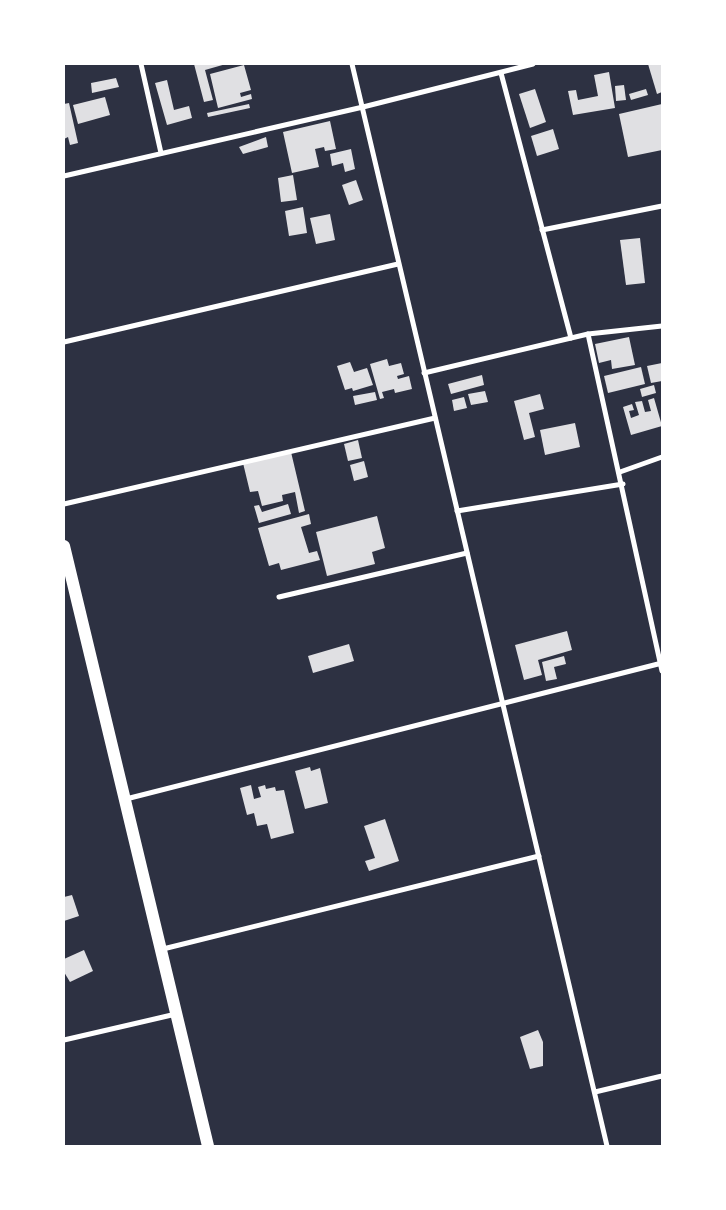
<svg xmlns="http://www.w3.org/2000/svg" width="726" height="1210" font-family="Ubuntu,sans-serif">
<rect width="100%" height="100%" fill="#2d3142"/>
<g fill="#e0e0e3">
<path d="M194,64H226L205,70L213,100L204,102Z"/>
<path d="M648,64H662V92L657,94Z"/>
<path d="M244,65L251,90L240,93L241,97L251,94L252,99L218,108L210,74Z"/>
<path d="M609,72L615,108L573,115L568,91L576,90L578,100L598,96L594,75Z"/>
<path d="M116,78L119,87L92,93L91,83Z"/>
<path d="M167,80L174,110L189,106L192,118L167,125L155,83Z"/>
<path d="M624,85L626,100L616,101L615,86Z"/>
<path d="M535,89L546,122L530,128L519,94Z"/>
<path d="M646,89L648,95L631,100L629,94Z"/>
<path d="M105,97L110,115L78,124L73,105Z"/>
<path d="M69,103L78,143L70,145L68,137L64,139V104Z"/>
<path d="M249,104L250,108L208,117L207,113Z"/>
<path d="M662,104V150L628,157L619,114Z"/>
<path d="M330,121L336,149L325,151L324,147L315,149L319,167L292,173L283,132Z"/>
<path d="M553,129L559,149L537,156L531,136Z"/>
<path d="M266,137L268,147L243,154L239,147Z"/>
<path d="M351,149L355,169L345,172L343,163L332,166L330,154Z"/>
<path d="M293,175L297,200L281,202L278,178Z"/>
<path d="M356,180L363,200L349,205L342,185Z"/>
<path d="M303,207L307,233L289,236L285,211Z"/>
<path d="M330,214L335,240L316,244L310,218Z"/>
<path d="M640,238L645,283L626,285L620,240Z"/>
<path d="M629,337L635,365L612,369L611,360L599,363L595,344Z"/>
<path d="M387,359L389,366L401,363L404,374L397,376L398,379L409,376L412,389L395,393L394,389L382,392L384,398L380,399L370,364Z"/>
<path d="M350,362L354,372L367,368L373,385L353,391L352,388L345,390L337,366Z"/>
<path d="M662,363V381L651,383L647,366Z"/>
<path d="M641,367L645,384L608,393L604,376Z"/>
<path d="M482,375L484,385L451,394L448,384Z"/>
<path d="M654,385L656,393L642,397L640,389Z"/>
<path d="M485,391L488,402L471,405L468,394Z"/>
<path d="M375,392L377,400L355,405L353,396Z"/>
<path d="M540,394L544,409L529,413L535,437L524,440L514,401Z"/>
<path d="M464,397L467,408L454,411L452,400Z"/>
<path d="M654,398L662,426L631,435L623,407L632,404L634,410L629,411L631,418L639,415L635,402L642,401L645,412L651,411L648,400Z"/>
<path d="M575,423L580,447L545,455L540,430Z"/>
<path d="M358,440L362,458L348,461L344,444Z"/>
<path d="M291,452L305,511L299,513L295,492L282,495L283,501L262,506L258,491L250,492L243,463Z"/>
<path d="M364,461L368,477L354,481L350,465Z"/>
<path d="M288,504L291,514L259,523L254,506L259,505L262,512Z"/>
<path d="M309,514L311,524L301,527L309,553L317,551L320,560L281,570L279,563L269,566L258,528Z"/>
<path d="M377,516L385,548L372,552L375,564L327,576L316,532Z"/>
<path d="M567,631L572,650L538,660L542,675L524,680L515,645Z"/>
<path d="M349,644L354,661L313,673L308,656Z"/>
<path d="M564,656L566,664L554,667L557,679L546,681L542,662Z"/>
<path d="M310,767L311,771L320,768L328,803L305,809L295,771Z"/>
<path d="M251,785L254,799L261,797L258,787L265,785L266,789L275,787L276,791L284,790L294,833L271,839L267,824L257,826L254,813L247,815L240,788Z"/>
<path d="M385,819L399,861L369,871L365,861L375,858L364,826Z"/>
<path d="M72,895L79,916L64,921V897Z"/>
<path d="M84,950L93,971L70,982L64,972V959Z"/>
<path d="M538,1030L543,1042V1066L530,1069L520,1037Z"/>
</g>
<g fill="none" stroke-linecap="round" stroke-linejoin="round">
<g stroke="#fff" stroke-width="5">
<path d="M141,64L161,153"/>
<path d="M352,64L607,1146"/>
<path d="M501,73L571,338"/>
<path d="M64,176L363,107L533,64"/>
<path d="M542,230L662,206"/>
<path d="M588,334L662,671"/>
<path d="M64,342L398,264"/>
<path d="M424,373L588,334L662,326"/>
<path d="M620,472L662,457"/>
<path d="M64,504L435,418"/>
<path d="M457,511L623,484"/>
<path d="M279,597L467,553"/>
<path d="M126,799L662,663"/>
<path d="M163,949L539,856"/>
<path d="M64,1040L176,1014"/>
<path d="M595,1092L662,1076"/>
</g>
<path stroke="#fff" stroke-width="12" d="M64,546L208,1146"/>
</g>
<rect width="726" height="1210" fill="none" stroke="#ffffff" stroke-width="130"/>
</svg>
